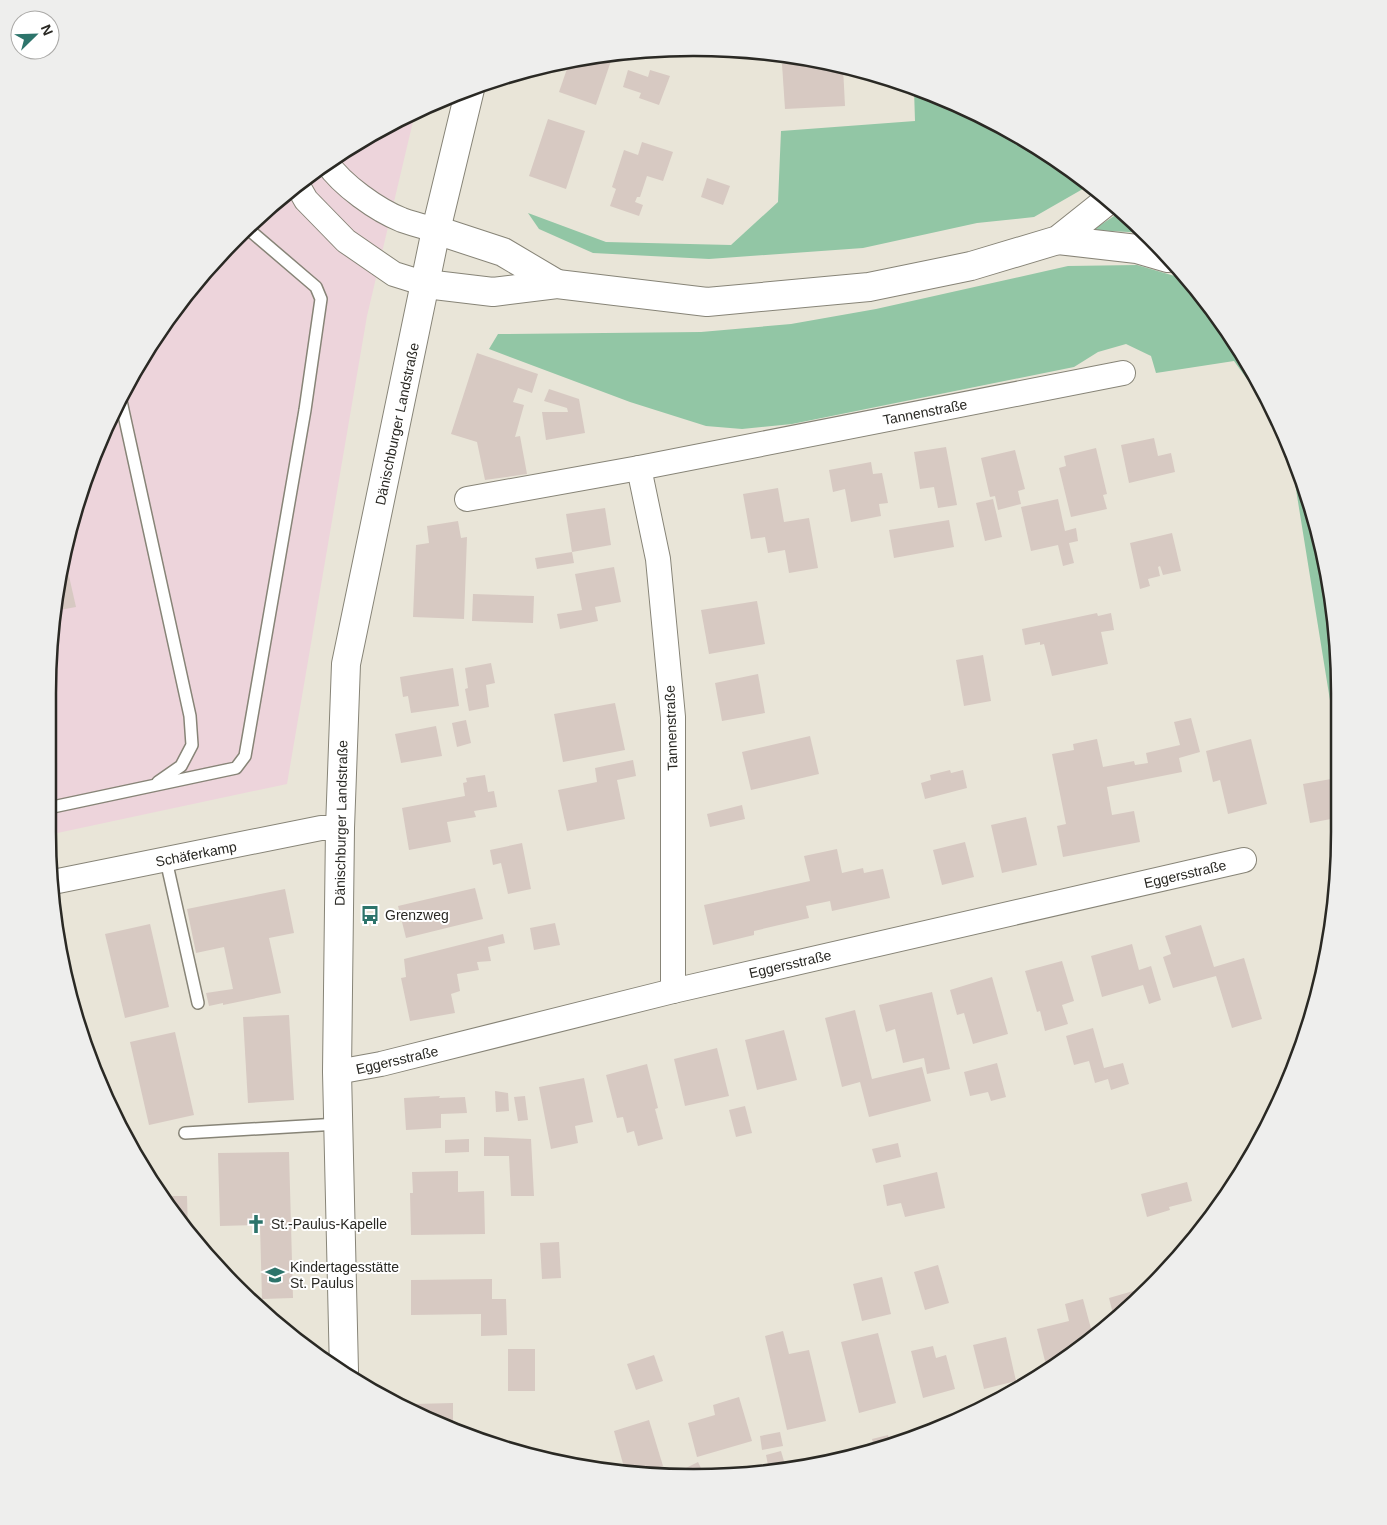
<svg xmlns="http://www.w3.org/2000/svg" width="1387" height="1525" font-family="Arial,sans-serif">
<rect width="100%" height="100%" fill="#e9e5d8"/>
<path fill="#edd4db" d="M415,113L367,316L287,784L48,835L49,652L60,567L97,446L157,334L237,237L335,156Z"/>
<g fill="#92c6a5">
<path d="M914,89L940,97L1052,156L1088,186L1034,217L977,223L863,248L709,259L593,253L539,229L528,213L606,242L731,245L778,202L781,131L915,121Z"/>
<path d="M1120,212L1146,233L1093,230Z"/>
<path d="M1137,265L1185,279L1230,334L1290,446L1327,567L1339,693L1338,750L1294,477L1268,408L1234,361L1156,373L1151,356L1126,344L1098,352L1074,367L792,424L742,429L706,426L630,402L489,349L498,334L701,332L791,324L876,309L1068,266Z"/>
</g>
<g fill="#d7c9c2">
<path d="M613,55L596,105L559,92L570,60Z"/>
<path d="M824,61L843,67L845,106L785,109L782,64Z"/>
<path d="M628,70L648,77L650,70L670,76L659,105L639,98L641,93L623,87Z"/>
<path d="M548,119L585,131L566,189L529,176Z"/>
<path d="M642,142L673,152L663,181L647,176L640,197H637L635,202L643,205L639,216L610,206L616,189L612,187L624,150L638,155Z"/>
<path d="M707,178L730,186L723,205L701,197Z"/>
<path d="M477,353L538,374L532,393L518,388L513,402L524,405L515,437L520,436L527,474L485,480L477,442L451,434Z"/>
<path d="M549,389L579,399L585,433L546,440L542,412H568L567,408L544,401Z"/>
<path d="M1154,438L1158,456L1171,453L1175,472L1129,483L1121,445Z"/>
<path d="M946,447L957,505L938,508L934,487L920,489L914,452Z"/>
<path d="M1096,448L1107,494L1103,495L1107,509L1071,517L1059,468L1066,466L1064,456Z"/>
<path d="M1015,450L1025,489L1018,491L1021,504L998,510L995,496L990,497L981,458Z"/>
<path d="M871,462L873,474L882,473L888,503L879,504L881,516L851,522L845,489L833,492L829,470Z"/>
<path d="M778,488L784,522L809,518L818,568L789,573L785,550L768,553L765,537L751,539L743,494Z"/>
<path d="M993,499L1002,537L985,541L976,503Z"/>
<path d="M1058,499L1065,531L1076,528L1078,541L1069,543L1074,563L1063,566L1058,545L1031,551L1021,507Z"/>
<path d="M605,508L611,545L572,552L566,514Z"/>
<path d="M949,520L954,547L894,558L889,530Z"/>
<path d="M458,521L461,538L467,537L464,619L413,617L416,545L429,543L427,526Z"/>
<path d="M1172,533L1181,571L1163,575L1160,566L1158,567L1160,576L1148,579L1150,586L1140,589L1130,543Z"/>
<path d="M572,552L574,563L537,569L535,558Z"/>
<path d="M64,554L76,607L54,611L60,567Z"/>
<path d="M614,567L621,602L595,607L598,621L560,629L557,614L582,610L575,574Z"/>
<path d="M473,594L534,596L533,623L472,621Z"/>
<path d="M757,601L765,644L709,654L701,610Z"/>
<path d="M1097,613L1098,616L1111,613L1114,630L1101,632L1108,664L1052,676L1044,644L1040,645V642L1025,645L1022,629Z"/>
<path d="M983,655L991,701L964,706L956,660Z"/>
<path d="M491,663L495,683L486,685L489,707L469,711L465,689L468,688L465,668Z"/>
<path d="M453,668L459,706L411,713L408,696L403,697L400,677Z"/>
<path d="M758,674L765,713L722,721L715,683Z"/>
<path d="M615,703L625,750L563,762L554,714Z"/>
<path d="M1191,718L1200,752L1179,758L1182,772L1107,787L1112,815L1134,811L1140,842L1063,857L1057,826L1066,824L1052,754L1074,750L1073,744L1097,739L1103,767L1134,761L1135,765L1148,763L1146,753L1180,745L1174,722Z"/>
<path d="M466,720L471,743L457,747L452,723Z"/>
<path d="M436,726L442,756L401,763L395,734Z"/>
<path d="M810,736L819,774L751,790L742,752Z"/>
<path d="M1251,739L1267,804L1228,814L1220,780L1213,782L1206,751Z"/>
<path d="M633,760L636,776L617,780L625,819L567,831L558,790L597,782L595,768Z"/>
<path d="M950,770L951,773L963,770L967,788L925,799L921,783L931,780L930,775Z"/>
<path d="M485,775L488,792L494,791L497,807L474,811L476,817L447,822L451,842L409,850L402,808L465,796L463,783L467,782L466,778Z"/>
<path d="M1331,779L1337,808L1336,818L1310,823L1303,784Z"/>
<path d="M742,805L745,819L710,827L707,814Z"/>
<path d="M1026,817L1037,865L1002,873L991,825Z"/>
<path d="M965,842L974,877L942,885L933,850Z"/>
<path d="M522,843L531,889L508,894L501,863L493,865L490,850Z"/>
<path d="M837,849L842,873L863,868L864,873L883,869L890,898L832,911L830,901L806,906L809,918L754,931V935L713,945L704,905L810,881L804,856Z"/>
<path d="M475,888L483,919L406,938L398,906Z"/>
<path d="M285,889L294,933L269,938L281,993L223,1005V1003L209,1006L206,993L233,989L224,947L196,953L187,909Z"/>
<path d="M555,923L560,945L534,950L530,928Z"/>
<path d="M150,924L169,1007L125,1018L105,934Z"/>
<path d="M1201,925L1214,967L1244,958L1262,1019L1232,1028L1216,976L1173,988L1163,957L1171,954L1165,936Z"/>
<path d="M503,934L505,943L488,947L491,961L477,962L479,970L457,974L460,991L451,994L455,1013L410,1021L401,978L406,977L404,959Z"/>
<path d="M1132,944L1139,970L1151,966L1161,1000L1149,1004L1143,985L1102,997L1091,956Z"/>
<path d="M1062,961L1074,1001L1062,1005L1068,1024L1045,1031L1040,1011L1037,1012L1025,971Z"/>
<path d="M992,977L1008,1034L973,1044L964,1013L957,1015L950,990Z"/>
<path d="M932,992L950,1069L927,1074L924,1058L903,1063L895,1029L886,1032L879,1005Z"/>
<path d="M855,1010L872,1079L922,1067L931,1101L869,1117L860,1082L842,1087L825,1018Z"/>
<path d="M289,1015L294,1100L248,1103L243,1017Z"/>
<path d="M1093,1028L1104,1068L1123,1063L1129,1084L1111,1090L1108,1079L1095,1083L1089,1061L1074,1065L1066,1036Z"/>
<path d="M784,1030L797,1080L757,1090L745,1040Z"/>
<path d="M175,1032L194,1115L149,1125L130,1042Z"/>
<path d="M717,1048L729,1096L685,1106L674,1059Z"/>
<path d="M997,1063L1006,1097L991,1101L988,1092L970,1096L964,1072Z"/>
<path d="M647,1064L658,1108L655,1109L663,1139L638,1146L634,1131L627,1133L623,1117L617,1118L606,1075Z"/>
<path d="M584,1078L593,1122L575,1126L578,1143L551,1149L539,1087Z"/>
<path d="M495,1091L508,1093L509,1111L496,1112Z"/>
<path d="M440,1096L439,1098L465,1097L467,1113L441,1114V1128L406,1130L404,1098Z"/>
<path d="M525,1096L528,1120L518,1121L514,1097Z"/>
<path d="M745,1106L752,1133L736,1137L729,1110Z"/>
<path d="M484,1137L531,1139L534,1196H511L509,1156H484Z"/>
<path d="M469,1139V1152L445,1153V1140Z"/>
<path d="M898,1143L901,1157L876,1163L872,1149Z"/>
<path d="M289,1152L293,1298L262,1299L260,1225L220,1226L218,1153Z"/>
<path d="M458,1171V1192L484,1191L485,1234L411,1235L410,1193H413L412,1172Z"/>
<path d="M937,1172L945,1208L905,1217L901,1203L887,1206L883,1185Z"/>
<path d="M1187,1182L1192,1201L1169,1207L1170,1210L1147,1217L1141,1194Z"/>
<path d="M163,1196H187L188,1232L181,1225Z"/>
<path d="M559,1242L561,1278L542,1279L540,1243Z"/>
<path d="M938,1265L949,1303L925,1310L914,1272Z"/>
<path d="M882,1277L891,1314L862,1321L853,1284Z"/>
<path d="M492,1279V1299H506L507,1335L481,1336V1314L411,1315V1280Z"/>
<path d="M1147,1287L1114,1318L1109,1298Z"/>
<path d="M1083,1299L1093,1336L1074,1341L1077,1350L1047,1369L1037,1329L1069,1321L1065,1304Z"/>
<path d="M783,1331L789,1354L809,1350L826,1421L787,1430L765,1336Z"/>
<path d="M878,1333L896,1403L859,1413L841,1342Z"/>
<path d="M1006,1337L1016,1381L984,1389L973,1345Z"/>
<path d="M933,1346L936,1358L946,1355L955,1389L923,1398L911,1351Z"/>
<rect x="508" y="1349" width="27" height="42"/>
<path d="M654,1355L663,1381L636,1390L627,1364Z"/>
<path d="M739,1397L752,1441L697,1457L688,1423L715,1415L713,1405Z"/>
<path d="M453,1403V1426L414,1413V1404Z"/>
<path d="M649,1420L663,1466L642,1472L625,1471L614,1431Z"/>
<path d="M780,1432L783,1446L762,1450L760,1436Z"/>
<path d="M888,1435L890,1441L874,1447L872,1439Z"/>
<path d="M781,1451L786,1468L769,1470L766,1455Z"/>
<path d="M698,1462L705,1476L686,1477L682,1470Z"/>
</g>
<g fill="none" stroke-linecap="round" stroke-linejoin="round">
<g stroke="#878477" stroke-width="14">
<g id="lane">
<path d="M121,401L190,716L192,745L181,766L158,782"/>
<path d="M48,808L236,768L245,756L305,410L321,299L316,287L247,228"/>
<path d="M166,860L198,1003"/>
<path d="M185,1133L338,1124"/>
</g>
</g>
<g stroke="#878477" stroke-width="26">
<g id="street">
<path d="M327,163C342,185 377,210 402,220C413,224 425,227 436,230"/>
<path d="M298,186L306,200L346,241L394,274L426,284"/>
<path d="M639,468L658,559L673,717V991"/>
<path d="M467,499L639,468L1123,373"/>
<path d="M53,882L321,828H340"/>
<path d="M337,1072L381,1064L673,991L1244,860"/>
</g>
</g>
<g stroke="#878477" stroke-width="30">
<path id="secondary" d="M344,1371L337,1072L340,828L346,664L436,230L470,89"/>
</g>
<g stroke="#878477" stroke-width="30">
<g id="highway">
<path d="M436,230L503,252L557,284"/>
<path d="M1058,240L1137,249L1168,258"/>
<path d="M426,284L493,292L557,284L707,302L869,287L971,266L1058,240L1107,201"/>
</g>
</g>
<use href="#lane" stroke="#fff" stroke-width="11"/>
<use href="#street" stroke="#fff" stroke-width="24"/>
<use href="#secondary" stroke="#fff" stroke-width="28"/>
<use href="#highway" stroke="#fff" stroke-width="28"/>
</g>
<defs>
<g id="bus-bare" transform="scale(1.5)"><path d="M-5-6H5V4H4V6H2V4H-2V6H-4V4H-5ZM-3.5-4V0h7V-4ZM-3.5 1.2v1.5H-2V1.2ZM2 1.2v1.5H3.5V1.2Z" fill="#2d746b" stroke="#fff" stroke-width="2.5" paint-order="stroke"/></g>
<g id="church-bare" transform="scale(1.5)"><path d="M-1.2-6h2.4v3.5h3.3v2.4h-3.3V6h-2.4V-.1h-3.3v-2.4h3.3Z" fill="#2d746b" stroke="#fff" stroke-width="2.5" paint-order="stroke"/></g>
<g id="school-bare" transform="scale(1.5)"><path d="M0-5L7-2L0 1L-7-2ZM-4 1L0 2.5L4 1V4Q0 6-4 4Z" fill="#2d746b" stroke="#fff" stroke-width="2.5" paint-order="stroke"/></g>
</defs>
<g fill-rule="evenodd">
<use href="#bus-bare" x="370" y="915"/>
<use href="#church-bare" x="256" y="1224"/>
<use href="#school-bare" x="275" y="1275"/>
</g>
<g text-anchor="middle" stroke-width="4" stroke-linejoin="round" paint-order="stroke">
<g font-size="14" fill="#2a2924" stroke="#fff">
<text transform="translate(925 412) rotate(-11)" y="5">Tannenstraße</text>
<text transform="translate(397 424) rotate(-78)" y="5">Dänischburger Landstraße</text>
<text transform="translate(671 728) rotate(-92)" y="5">Tannenstraße</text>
<text transform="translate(341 823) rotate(-89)" y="5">Dänischburger Landstraße</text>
<text transform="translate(196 854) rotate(-11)" y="5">Schäferkamp</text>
<text transform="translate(1185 874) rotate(-13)" y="5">Eggersstraße</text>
<text transform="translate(790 964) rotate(-13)" y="5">Eggersstraße</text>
<text transform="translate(397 1060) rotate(-13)" y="5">Eggersstraße</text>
</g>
<g font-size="14" fill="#2a2924" stroke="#fff" text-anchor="start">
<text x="385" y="920">Grenzweg</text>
<text x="271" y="1229">St.-Paulus-Kapelle</text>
<text x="290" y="1272">Kindertagesstätte<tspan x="290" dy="16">St. Paulus</tspan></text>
</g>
</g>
<path d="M0 0H1387V1525H0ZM693 56H694A637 637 0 0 1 1331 693V832A637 637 0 0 1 694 1469H693A637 637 0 0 1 56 832V693A637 637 0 0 1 693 56Z" fill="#eeeeed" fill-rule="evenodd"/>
<path fill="none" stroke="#2a2924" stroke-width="2.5" d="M693 56H694A637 637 0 0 1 1331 693V832A637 637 0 0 1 694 1469H693A637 637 0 0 1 56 832V693A637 637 0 0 1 693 56Z"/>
<g transform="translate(35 35) rotate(67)"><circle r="24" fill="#ffffff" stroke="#aaa9a7"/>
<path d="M0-4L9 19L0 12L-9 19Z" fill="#2d746b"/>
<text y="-8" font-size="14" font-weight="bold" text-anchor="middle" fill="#2a2924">N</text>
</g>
</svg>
